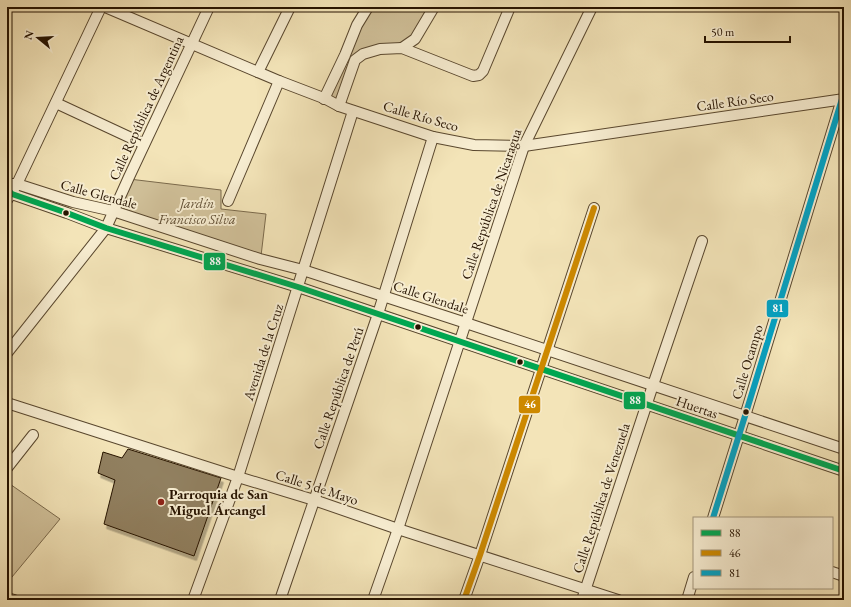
<svg xmlns="http://www.w3.org/2000/svg" width="851" height="607" font-family="'EB Garamond',serif">
<defs>
<filter id="shadow"><feDropShadow dx="2.5" dy="4.5" stdDeviation="0" flood-color="#0004"/></filter>
</defs>
<rect width="100%" height="100%" fill="#f3e4b8"/>
<filter id="stains"><feTurbulence type="fractalNoise" baseFrequency=".005" numOctaves="4"/><feColorMatrix values="0 0 0 0 .2 0 0 0 0 .09 0 0 0 0 .02 0 0 0 .5 -.17"/></filter>
<radialGradient id="worn" r=".72"><stop offset=".6" stop-color="#630" stop-opacity="0"/><stop offset="1" stop-color="#630" stop-opacity=".3"/></radialGradient>
<g fill="#d0c099" stroke="#7b6a4c">
<path d="M368,7H433L415,39L363,54L335,104L326,99Z"/>
<path d="M129,179L221,190V209L266,214L261,256L116,209Z"/>
<path d="M7,482L60,519L7,583Z"/>
</g>
<path fill="#918060" stroke="#261300" filter="url(#shadow)" d="M128,449L221,478L194,556L104,524L115,480L98,473L103,452L122,458Z"/>
<g fill="none" stroke-linecap="round" stroke-linejoin="round">
<g stroke="#59472e" stroke-width="12">
<g id="minor">
<path d="M105,7L279,81L326,99L339,106L433,137L474,145L524,146L844,99"/>
<path d="M402,48L415,39L434,7"/>
<path d="M258,72L290,7"/>
<path d="M324,99L345,55L357,25L368,7"/>
<path d="M56,103L144,144"/>
<path d="M339,106L354,63L355,60L363,54L380,49L402,48L473,76L479,75L483,71L510,7"/>
<path d="M7,184H17L73,202L113,211L260,259L303,270L466,323L844,449"/>
<path d="M7,189L12,194L67,213L106,228L298,287L844,471"/>
<path d="M7,200L17,184L101,7"/>
<path d="M228,201L279,81"/>
<path d="M7,353L106,228L129,177L209,7"/>
<path d="M7,403L238,477L314,500L398,529L618,600"/>
<path d="M7,468L33,435"/>
<path d="M713,518L745,416L842,99"/>
<path d="M832,572L844,576"/>
<path d="M7,598L14,600"/>
<path d="M193,600L238,477L353,111"/>
<path d="M280,600L378,314L433,137"/>
<path d="M373,600L398,529L524,146L592,7"/>
<path d="M464,600L480,555L594,208"/>
<path d="M582,600L653,385L702,241"/>
<path d="M687,600L694,577"/>
</g>
</g>
<use href="#minor" stroke="#f7edd1" stroke-width="10"/>
<g stroke="#f7edd1" stroke-width="9">
<path id="bus-1" d="M7,189L12,194L67,213L106,228L298,287L844,471"/>
</g>
<g stroke="#f7edd1" stroke-width="9">
<path id="bus-2" d="M464,600L480,555L594,208"/>
</g>
<g stroke="#f7edd1" stroke-width="9">
<path id="bus-3" d="M713,518L745,416L842,99"/>
</g>
<use href="#bus-1" stroke="#00a651" stroke-width="6"/>
<use href="#bus-2" stroke="#cd8900" stroke-width="6"/>
<use href="#bus-3" stroke="#02a2c4" stroke-width="6"/>
</g>
<g fill="#261300" stroke="#f7edd1" stroke-width="1.5">
<circle cx="66" cy="213" r="3.5"/>
<circle cx="418" cy="327" r="3.5"/>
<circle cx="520" cy="362" r="3.5"/>
<circle cx="746" cy="412" r="3.5"/>
</g>
<circle fill="#8f2418" stroke="#f7edd1" stroke-width="1.5" cx="161" cy="502" r="4"/>
<g text-anchor="middle" stroke-width="4" stroke-linejoin="round" paint-order="stroke">
<g font-size="14" fill="#261300" stroke="#f7edd1">
<text transform="translate(735 101) rotate(-8)" y="5">Calle Río Seco</text>
<text transform="translate(146 108) rotate(-65)" y="5">Calle República de Argentina</text>
<text transform="translate(421 116) rotate(16)" y="5">Calle Río Seco</text>
<text transform="translate(99 194) rotate(15)" y="5">Calle Glendale</text>
<text transform="translate(491 204) rotate(-71)" y="5">Calle República de Nicaragua</text>
<text transform="translate(431 297) rotate(18)" y="5">Calle Glendale</text>
<text transform="translate(263 352) rotate(-72)" y="5">Avenida de la Cruz</text>
<text transform="translate(747 362) rotate(-73)" y="5">Calle Ocampo</text>
<text transform="translate(338 388) rotate(-71)" y="5">Calle República de Perú</text>
<text transform="translate(697 407) rotate(19)" y="5">Huertas</text>
<text transform="translate(317 487) rotate(18)" y="5">Calle 5 de Mayo</text>
<text transform="translate(601 498) rotate(-72)" y="5">Calle República de Venezuela</text>
</g>
<g font-size="14" font-style="italic" fill="#625036" stroke="#f7edd1">
<text x="197" y="208">Jardín<tspan x="197" dy="16">Francisco Silva</tspan></text>
</g>
<g font-size="14" font-weight="bold" fill="#261300" stroke="#f7edd1" text-anchor="start">
<text x="169" y="499">Parroquia de San<tspan x="169" dy="16">Miguel Árcangel</tspan></text>
</g>
</g>
<g stroke="#f7edd1" stroke-width="1.5">
<rect x="203" y="252" width="23" height="19" rx="4" fill="#00a651"/>
<rect x="766" y="299" width="23" height="19" rx="4" fill="#02a2c4"/>
<rect x="623" y="391" width="23" height="19" rx="4" fill="#00a651"/>
<rect x="518" y="395" width="23" height="19" rx="4" fill="#cd8900"/>
</g>
<g font-size="11" text-anchor="middle" font-weight="bold" fill="#fff">
<text x="215" y="265">88</text>
<text x="778" y="312">81</text>
<text x="635" y="404">88</text>
<text x="530" y="408">46</text>
</g>
<rect width="851" height="607" fill="none" stroke="#f3e4b8" stroke-width="24"/>
<rect x="8" y="8" width="835" height="591" fill="none" stroke="#261300" stroke-width="2"/>
<rect x="12" y="12" width="827" height="583" fill="none" stroke="#261300"/>
<rect x="693" y="517" width="140" height="72" fill="#f7edd1" stroke="#a3967d"/>
<rect x="701" y="530" width="20" height="6" fill="#00a651" stroke="#a3967d"/>
<text x="729" y="537" font-size="12" fill="#261300">88</text>
<rect x="701" y="550" width="20" height="6" fill="#cd8900" stroke="#a3967d"/>
<text x="729" y="557" font-size="12" fill="#261300">46</text>
<rect x="701" y="570" width="20" height="6" fill="#02a2c4" stroke="#a3967d"/>
<text x="729" y="577" font-size="12" fill="#261300">81</text>
<g transform="translate(38 38) rotate(288)" stroke="#f7edd1" stroke-width="3" paint-order="stroke">
<path d="M0-3L7 15L0 10L-7 15Z" fill="#261300"/>
<text y="-6" font-size="11" font-weight="bold" text-anchor="middle" fill="#261300">N</text>
</g>
<path d="M705 36v6h85v-6" fill="none" stroke="#261300" stroke-width="2"/>
<text x="711" y="36" font-size="12" fill="#261300" stroke="#f7edd1" stroke-width="3" paint-order="stroke">50 m</text>
<rect width="100%" height="100%" filter="url(#stains)"/>
<rect width="100%" height="100%" fill="url(#worn)"/>
</svg>
